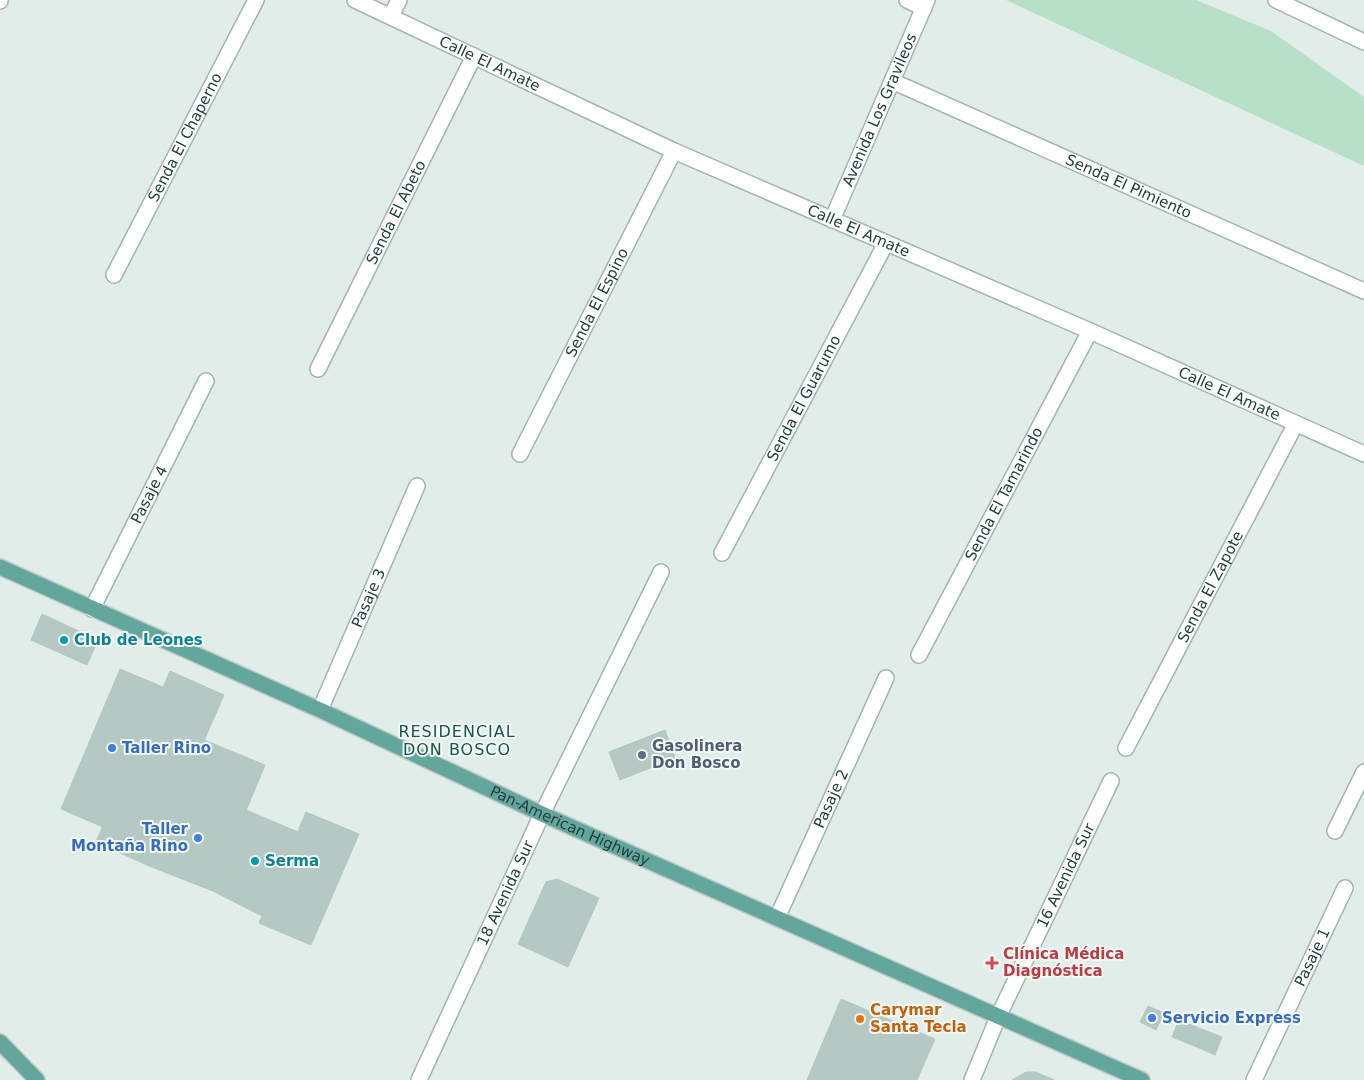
<svg xmlns="http://www.w3.org/2000/svg" width="1364" height="1080" font-family="'DejaVu Sans',sans-serif">
<rect width="100%" height="100%" fill="#e1ede9"/>
<path fill="#b8e0c8" d="M1006,0H1196L1271,31L1364,97V166Z"/>
<g fill="#b6c8c3" stroke="#b3c7c1">
<path d="M42,614L98,640L87,665L31,640Z"/>
<path d="M120,669L163,687L103,827L61,809Z"/>
<path d="M170,671L224,695L149,866L96,842Z"/>
<path d="M665,730L675,758L620,780L609,752Z"/>
<path d="M204,740L265,765L213,891L149,866Z"/>
<path d="M246,810L298,832L262,916L213,891Z"/>
<path d="M306,812L359,834L311,945L259,923Z"/>
<path d="M557,879L599,898L568,967L518,944L546,882Z"/>
<path d="M841,999L935,1039L917,1080H807Z"/>
<path d="M1148,1006L1164,1013L1156,1030L1140,1022Z"/>
<path d="M1179,1020L1204,1030L1197,1047L1172,1037Z"/>
<path d="M1204,1030L1222,1037L1215,1055L1197,1047Z"/>
<path d="M1026,1072H1036L1054,1080H1012Z"/>
</g>
<g fill="none" stroke-linecap="round" stroke-linejoin="round">
<g stroke="#a3b5b1" stroke-width="18">
<g id="minor">
<path id="s1" d="M355,0L674,151L1090,331L1364,454"/>
<path d="M907,0L924,8"/>
<path d="M1276,0L1364,42"/>
<path d="M0,1V0"/>
<path d="M391,16L399,0"/>
<path id="s2" d="M892,81L1364,291"/>
<path id="s3" d="M832,220L927,0"/>
<path id="s4" d="M114,275L256,0"/>
<path id="s5" d="M318,369L474,56"/>
<path id="s6" d="M520,454L674,151"/>
<path id="s7" d="M722,553L886,243"/>
<path id="s8" d="M92,609L206,381"/>
<path id="s9" d="M919,655L1090,331"/>
<path id="s10" d="M320,710L417,486"/>
<path id="s11" d="M1126,748L1295,425"/>
<path d="M1335,831L1364,772"/>
<path id="s12" d="M777,918L886,678"/>
<path id="s13" d="M419,1080L542,814L661,572"/>
<path id="s14" d="M972,1080L998,1017L1111,781"/>
<path id="s15" d="M1254,1080L1345,888"/>
</g>
</g>
<g stroke="#c1c9c8" stroke-width="18">
<g id="major">
<path id="s16" d="M0,567L320,710L542,814L1142,1080"/>
<path d="M0,1042L37,1080"/>
</g>
</g>
<use href="#minor" stroke="#fff" stroke-width="15"/>
<use href="#major" stroke="#62a69e" stroke-width="15"/>
</g>
<g fill="#0f9aa8" stroke="#f2f9f6" stroke-width="2">
<circle cx="64" cy="640" r="5"/>
<circle cx="255" cy="861" r="5"/>
</g>
<g fill="#3f7fe0" stroke="#f2f9f6" stroke-width="2">
<circle cx="112" cy="748" r="5"/>
<circle cx="198" cy="838" r="5"/>
<circle cx="1152" cy="1018" r="5"/>
</g>
<circle fill="#5c6f8a" stroke="#f2f9f6" stroke-width="2" cx="642" cy="755" r="5"/>
<path fill="#e0444e" stroke="#f2f9f6" stroke-width="2" d="M989.5 955.5h5v5h5v5h-5v5h-5v-5h-5v-5h5z"/>
<circle fill="#e8710a" stroke="#f2f9f6" stroke-width="2" cx="860" cy="1019" r="5"/>
<g text-anchor="middle" stroke-width="4" stroke-linejoin="round" paint-order="stroke">
<g font-size="15" fill="#203f3b" stroke="#f2f9f6">
<text dy="5" stroke="none"><textPath href="#s1" startOffset="149">Calle El Amate</textPath></text>
<text dy="5" stroke="none"><textPath href="#s3" startOffset="120">Avenida Los Gravileos</textPath></text>
<text dy="5" stroke="none"><textPath href="#s4" startOffset="155">Senda El Chaperno</textPath></text>
<text dy="5" stroke="none"><textPath href="#s2" startOffset="259">Senda El Pimiento</textPath></text>
<text dy="5" stroke="none"><textPath href="#s5" startOffset="175">Senda El Abeto</textPath></text>
<text dy="5" stroke="none"><textPath href="#s1" startOffset="554">Calle El Amate</textPath></text>
<text dy="5" stroke="none"><textPath href="#s6" startOffset="170">Senda El Espino</textPath></text>
<text dy="5" stroke="none"><textPath href="#s1" startOffset="959">Calle El Amate</textPath></text>
<text dy="5" stroke="none"><textPath href="#s7" startOffset="175">Senda El Guarumo</textPath></text>
<text dy="5" stroke="none"><textPath href="#s9" startOffset="182">Senda El Tamarindo</textPath></text>
<text dy="5" stroke="none"><textPath href="#s8" startOffset="128">Pasaje 4</textPath></text>
<text dy="5" stroke="none"><textPath href="#s11" startOffset="182">Senda El Zapote</textPath></text>
<text dy="5" stroke="none"><textPath href="#s10" startOffset="122">Pasaje 3</textPath></text>
<text dy="5" stroke="none"><textPath href="#s12" startOffset="131">Pasaje 2</textPath></text>
<text dy="5" stroke="none"><textPath href="#s16" startOffset="626">Pan-American Highway</textPath></text>
<text dy="5" stroke="none"><textPath href="#s14" startOffset="225">16 Avenida Sur</textPath></text>
<text dy="5" stroke="none"><textPath href="#s13" startOffset="206">18 Avenida Sur</textPath></text>
<text dy="5" stroke="none"><textPath href="#s15" startOffset="136">Pasaje 1</textPath></text>
</g>
<g font-size="15" font-weight="bold" fill="#0d838f" stroke="#f2f9f6" text-anchor="start">
<text x="74" y="645">Club de Leones</text>
<text x="265" y="866">Serma</text>
</g>
<g font-size="15" font-weight="bold" fill="#4e5e75" stroke="#f2f9f6" text-anchor="start">
<text x="652" y="751">Gasolinera<tspan x="652" dy="17">Don Bosco</tspan></text>
</g>
<g font-size="15" font-weight="bold" fill="#366cbe" stroke="#f2f9f6" text-anchor="start">
<text x="122" y="753">Taller Rino</text>
<text x="188" y="834" text-anchor="end">Taller<tspan x="188" dy="17">Montaña Rino</tspan></text>
<text x="1162" y="1023">Servicio Express</text>
</g>
<g font-size="15" font-weight="bold" fill="#be3a42" stroke="#f2f9f6" text-anchor="start">
<text x="1003" y="959">Clínica Médica<tspan x="1003" dy="17">Diagnóstica</tspan></text>
</g>
<g font-size="15" font-weight="bold" fill="#c56008" stroke="#f2f9f6" text-anchor="start">
<text x="870" y="1015">Carymar<tspan x="870" dy="17">Santa Tecla</tspan></text>
</g>
<g font-size="16" letter-spacing="1" fill="#1a534d" stroke="#f2f9f6">
<text x="457" y="737">RESIDENCIAL<tspan x="457" dy="18">DON BOSCO</tspan></text>
</g>
</g>
</svg>
